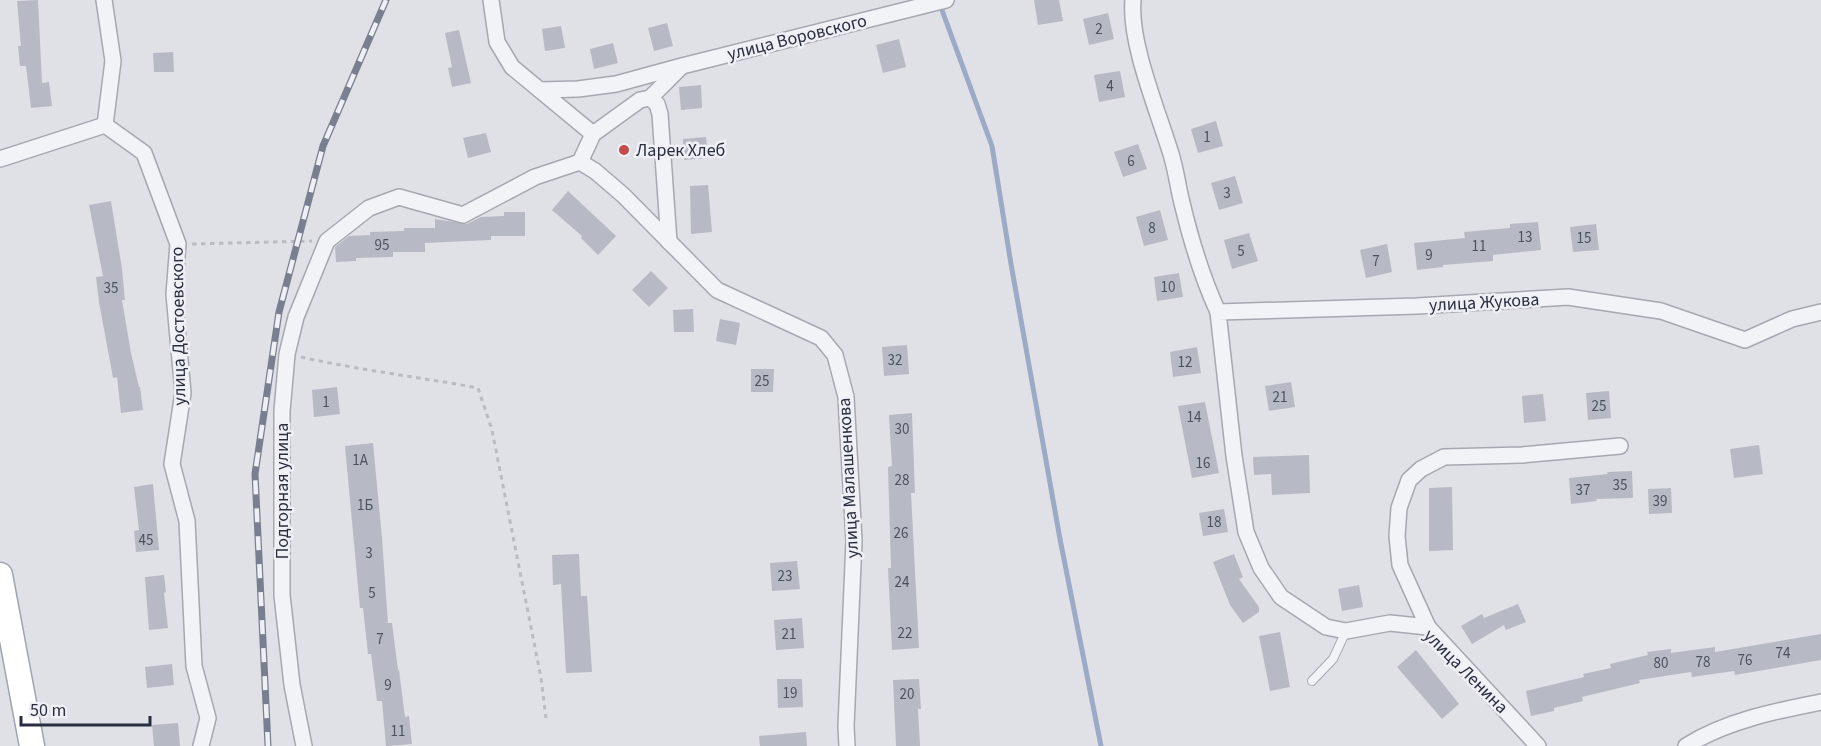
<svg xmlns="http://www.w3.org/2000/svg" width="1821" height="746" font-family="'Source Sans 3',sans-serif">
<rect width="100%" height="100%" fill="#dfe1e7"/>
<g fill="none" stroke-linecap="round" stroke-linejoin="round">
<path stroke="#9cabc5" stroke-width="5" d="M939,2L992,146L1011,264L1060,539L1101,746"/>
</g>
<g fill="#b7bac4">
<path d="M38,0L42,83L49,82L52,106L31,108L26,66H20L18,46H21L17,1Z"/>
<path d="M1034,0H1059L1063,21L1038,25Z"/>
<path d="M1108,13L1114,39L1089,45L1083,19Z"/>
<path d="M667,23L673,46L654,51L648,28Z"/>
<path d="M561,26L565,48L545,51L542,29Z"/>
<path d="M459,30L471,83L452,87L448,68L452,67L445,33Z"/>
<path d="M899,39L906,67L883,73L876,45Z"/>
<path d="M613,43L618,63L594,69L590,49Z"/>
<path d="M173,52L174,72H154L153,53Z"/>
<path d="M1120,71L1125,97L1099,102L1094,75Z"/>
<path d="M701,85L702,108L681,110L679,87Z"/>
<path d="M1216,121L1223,146L1198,153L1191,129Z"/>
<path d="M486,133L491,152L468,158L463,138Z"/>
<path d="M706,137L708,158L684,160L683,139Z"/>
<path d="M1138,144L1147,169L1123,177L1114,152Z"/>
<path d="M1235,176L1243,203L1219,210L1211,183Z"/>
<path d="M708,185L712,232L691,234L690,186Z"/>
<path d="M568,191L616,236L598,255L581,238L582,236L552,210Z"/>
<path d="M111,201L122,269L125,300H122L131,353L139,387H140L143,410L121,413L117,377L113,378L99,302L96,277L103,276L89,205Z"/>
<path d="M1160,210L1168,240L1144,246L1136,217Z"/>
<path d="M504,212H525V236H491V240L425,243V252H393V257L356,258V261L336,262L335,247L349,236L370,235V232L404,231V228H435V219L467,224L481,217L504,216Z"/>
<path d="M1538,222L1541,250L1493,255V261L1443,265V267L1417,270L1414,243L1465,238L1464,232L1510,228V224Z"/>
<path d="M1596,224L1599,250L1573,252L1570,227Z"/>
<path d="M1249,233L1258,261L1232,269L1224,240Z"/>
<path d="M1387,244L1392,272L1366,278L1360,250Z"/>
<path d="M651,271L668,288L649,307L632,290Z"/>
<path d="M1179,273L1183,297L1157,301L1154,277Z"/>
<path d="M693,309L694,332H674L673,310Z"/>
<path d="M720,319L740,323L736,345L716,341Z"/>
<path d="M907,345L909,374L884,376L882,347Z"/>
<path d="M1197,347L1201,373L1173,377L1170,352Z"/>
<path d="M751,369H774L773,392H751Z"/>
<path d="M1291,382L1295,407L1269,411L1265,386Z"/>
<path d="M337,387L340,414L314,417L312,390Z"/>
<path d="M1609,391L1611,418L1588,420L1586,393Z"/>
<path d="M1543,394L1546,421L1524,423L1522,396Z"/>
<path d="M1205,402L1219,473L1192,478L1178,406Z"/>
<path d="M912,413L915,493H911L919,648L892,650L888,568H891L888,467L892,466L889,415Z"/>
<path d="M373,443L382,538L388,623H392L398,670H399L405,717L409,716L412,744L388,746H386L382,701H377L371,654H368L363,608H360L345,446Z"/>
<path d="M1759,445L1763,474L1734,478L1730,449Z"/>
<path d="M1309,455L1310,493L1272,495L1271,474L1254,475L1253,457Z"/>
<path d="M1632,471L1633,498L1596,499L1597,501L1571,504L1569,478L1608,474L1607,472Z"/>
<path d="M153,484L159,550L136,552L134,531L139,530L134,487Z"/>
<path d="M1452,487L1453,550L1429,551V488Z"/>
<path d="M1671,488L1672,513L1649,514L1648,489Z"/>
<path d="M1224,509L1228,532L1203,536L1199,513Z"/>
<path d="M579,554L581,596H587L592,672L566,673L561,584L553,585L552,555Z"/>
<path d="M1234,554L1243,577L1239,579L1259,607V612L1243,623L1230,605L1213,562Z"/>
<path d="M797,561L800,589L772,591L770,563Z"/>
<path d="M164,575L166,592L164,593L168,628L149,630L145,577Z"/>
<path d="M1359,585L1363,607L1342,611L1338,589Z"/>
<path d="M1518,604L1526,622L1506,630L1504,625L1472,644L1461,626L1482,614L1484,618Z"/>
<path d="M802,618L804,648L776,650L774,620Z"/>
<path d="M1280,632L1290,687L1270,691L1259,636Z"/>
<path d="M1821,634V660L1735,675L1734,671L1692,677L1691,672L1639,680L1640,683L1582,697L1583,701L1554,708V711L1531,716L1526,691L1584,677L1583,674L1611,668L1610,664L1648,655L1647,652L1671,649V653L1715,647V652Z"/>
<path d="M1416,650L1459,704L1442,719L1397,667Z"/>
<path d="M172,664L174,685L147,688L145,667Z"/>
<path d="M777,679H802L803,707L778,708Z"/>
<path d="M919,679L921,709H918L920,746H896L893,680Z"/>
<path d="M178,723L180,746H154L152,725Z"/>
<path d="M806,732L807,746H760L759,736Z"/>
</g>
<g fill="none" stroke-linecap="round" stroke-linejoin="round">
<g stroke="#a5a8b1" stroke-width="10">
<path id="service" d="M1312,681L1333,659L1346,631"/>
</g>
<g stroke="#a5a8b1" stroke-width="18">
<g id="minor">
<path d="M104,0L113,61L105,125L144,153L178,244L174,294L183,393L172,464L187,521L194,666L208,718L201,746"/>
<path d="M491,0L497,42L512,67L593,134"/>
<path d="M1133,0C1129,43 1158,111 1171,154C1176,170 1178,187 1182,203C1191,241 1202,277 1218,312"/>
<path d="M540,90L578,89L616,84L682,66L946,0"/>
<path d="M0,159L105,125"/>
<path d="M580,162L595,171L623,195L717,290L821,338L835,355L846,397L854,541L846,726L847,746"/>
<path d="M669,242L660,114L657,104L650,98L680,68"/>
<path d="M1428,627L1400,565L1397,536L1399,508L1409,480L1421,469L1444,457L1522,455L1620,446"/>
<path d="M304,746L292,685L282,595V411L287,354L296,317L327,241L369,208L399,197L463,215L535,177L580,162L593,134L640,100L650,98"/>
<path d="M1538,746L1428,627L1390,623L1346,631L1326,627L1281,597L1261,568L1246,532L1234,456L1218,312L1417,306L1568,297L1661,311L1745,340L1792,319L1821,312"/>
<path d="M1686,746C1726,721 1775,711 1821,702"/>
</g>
</g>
<g stroke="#9fa4b2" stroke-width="27">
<path id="primary" d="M0,575L32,746"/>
</g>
<g stroke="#babcc2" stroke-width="3" stroke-dasharray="4.5 4.5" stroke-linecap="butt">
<path d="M192,244L312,241"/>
<path d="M301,357C359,370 419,377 478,388L492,430L541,678L546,718"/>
</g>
<use href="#service" stroke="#f2f3f6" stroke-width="8"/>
<use href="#minor" stroke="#f2f3f6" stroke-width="15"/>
<use href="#primary" stroke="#fff" stroke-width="24"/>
<g stroke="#7a7f90" stroke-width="7">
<path id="rail" d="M268,746L255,474L279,312L323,146L386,0"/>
</g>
<use href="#rail" stroke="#eef0f5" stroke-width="4.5" stroke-dasharray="14" stroke-linecap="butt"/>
</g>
<circle fill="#c54b4d" stroke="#eef0f5" stroke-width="2" cx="624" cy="150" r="6"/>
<g text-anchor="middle" stroke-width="5" stroke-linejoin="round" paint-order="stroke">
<g font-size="15" fill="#4c5160">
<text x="1099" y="34">2</text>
<text x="1110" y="91">4</text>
<text x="1207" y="142">1</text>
<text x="1131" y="166">6</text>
<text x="1227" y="198">3</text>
<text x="1152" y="233">8</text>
<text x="1525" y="242">13</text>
<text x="1584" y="243">15</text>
<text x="382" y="250">95</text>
<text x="1479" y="251">11</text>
<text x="1241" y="256">5</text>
<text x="1429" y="260">9</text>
<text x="1376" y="266">7</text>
<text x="1168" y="292">10</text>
<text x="111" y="293">35</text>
<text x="895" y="365">32</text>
<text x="1185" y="367">12</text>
<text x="762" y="386">25</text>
<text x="1280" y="402">21</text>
<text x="326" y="407">1</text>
<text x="1599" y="411">25</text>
<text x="1194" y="422">14</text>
<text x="902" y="434">30</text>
<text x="360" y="465">1А</text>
<text x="1203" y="468">16</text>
<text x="902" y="485">28</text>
<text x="1620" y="490">35</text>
<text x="1583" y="495">37</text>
<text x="1660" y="506">39</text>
<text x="365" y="510">1Б</text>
<text x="1214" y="527">18</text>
<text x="901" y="538">26</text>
<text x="146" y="545">45</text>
<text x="369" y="558">3</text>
<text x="785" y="581">23</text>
<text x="902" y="587">24</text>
<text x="372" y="598">5</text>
<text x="905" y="638">22</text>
<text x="789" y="639">21</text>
<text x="380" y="644">7</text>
<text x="1783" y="658">74</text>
<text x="1745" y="665">76</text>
<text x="1703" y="667">78</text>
<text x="1661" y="668">80</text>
<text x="388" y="690">9</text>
<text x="790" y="698">19</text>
<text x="907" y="699">20</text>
<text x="398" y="736">11</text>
</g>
<g font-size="18" fill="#292e3e" stroke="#eef0f5">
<text transform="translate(797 37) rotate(-14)" y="6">улица Воровского</text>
<text transform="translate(1484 302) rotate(-3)" y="6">улица Жукова</text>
<text transform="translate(178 326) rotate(-91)" y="6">улица Достоевского</text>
<text transform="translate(848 478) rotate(-93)" y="6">улица Малашенкова</text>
<text transform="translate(282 491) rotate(-90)" y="6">Подгорная улица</text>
<text transform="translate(1466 671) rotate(45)" y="6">улица Ленина</text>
</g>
<g font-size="18" fill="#292e3e" stroke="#eef0f5" text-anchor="start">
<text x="636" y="156">Ларек Хлеб</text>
</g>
</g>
<path d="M21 716v9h129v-9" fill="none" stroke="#292e3e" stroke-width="3"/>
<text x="30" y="716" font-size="18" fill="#292e3e" stroke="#eef0f5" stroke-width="4.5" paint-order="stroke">50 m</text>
</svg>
